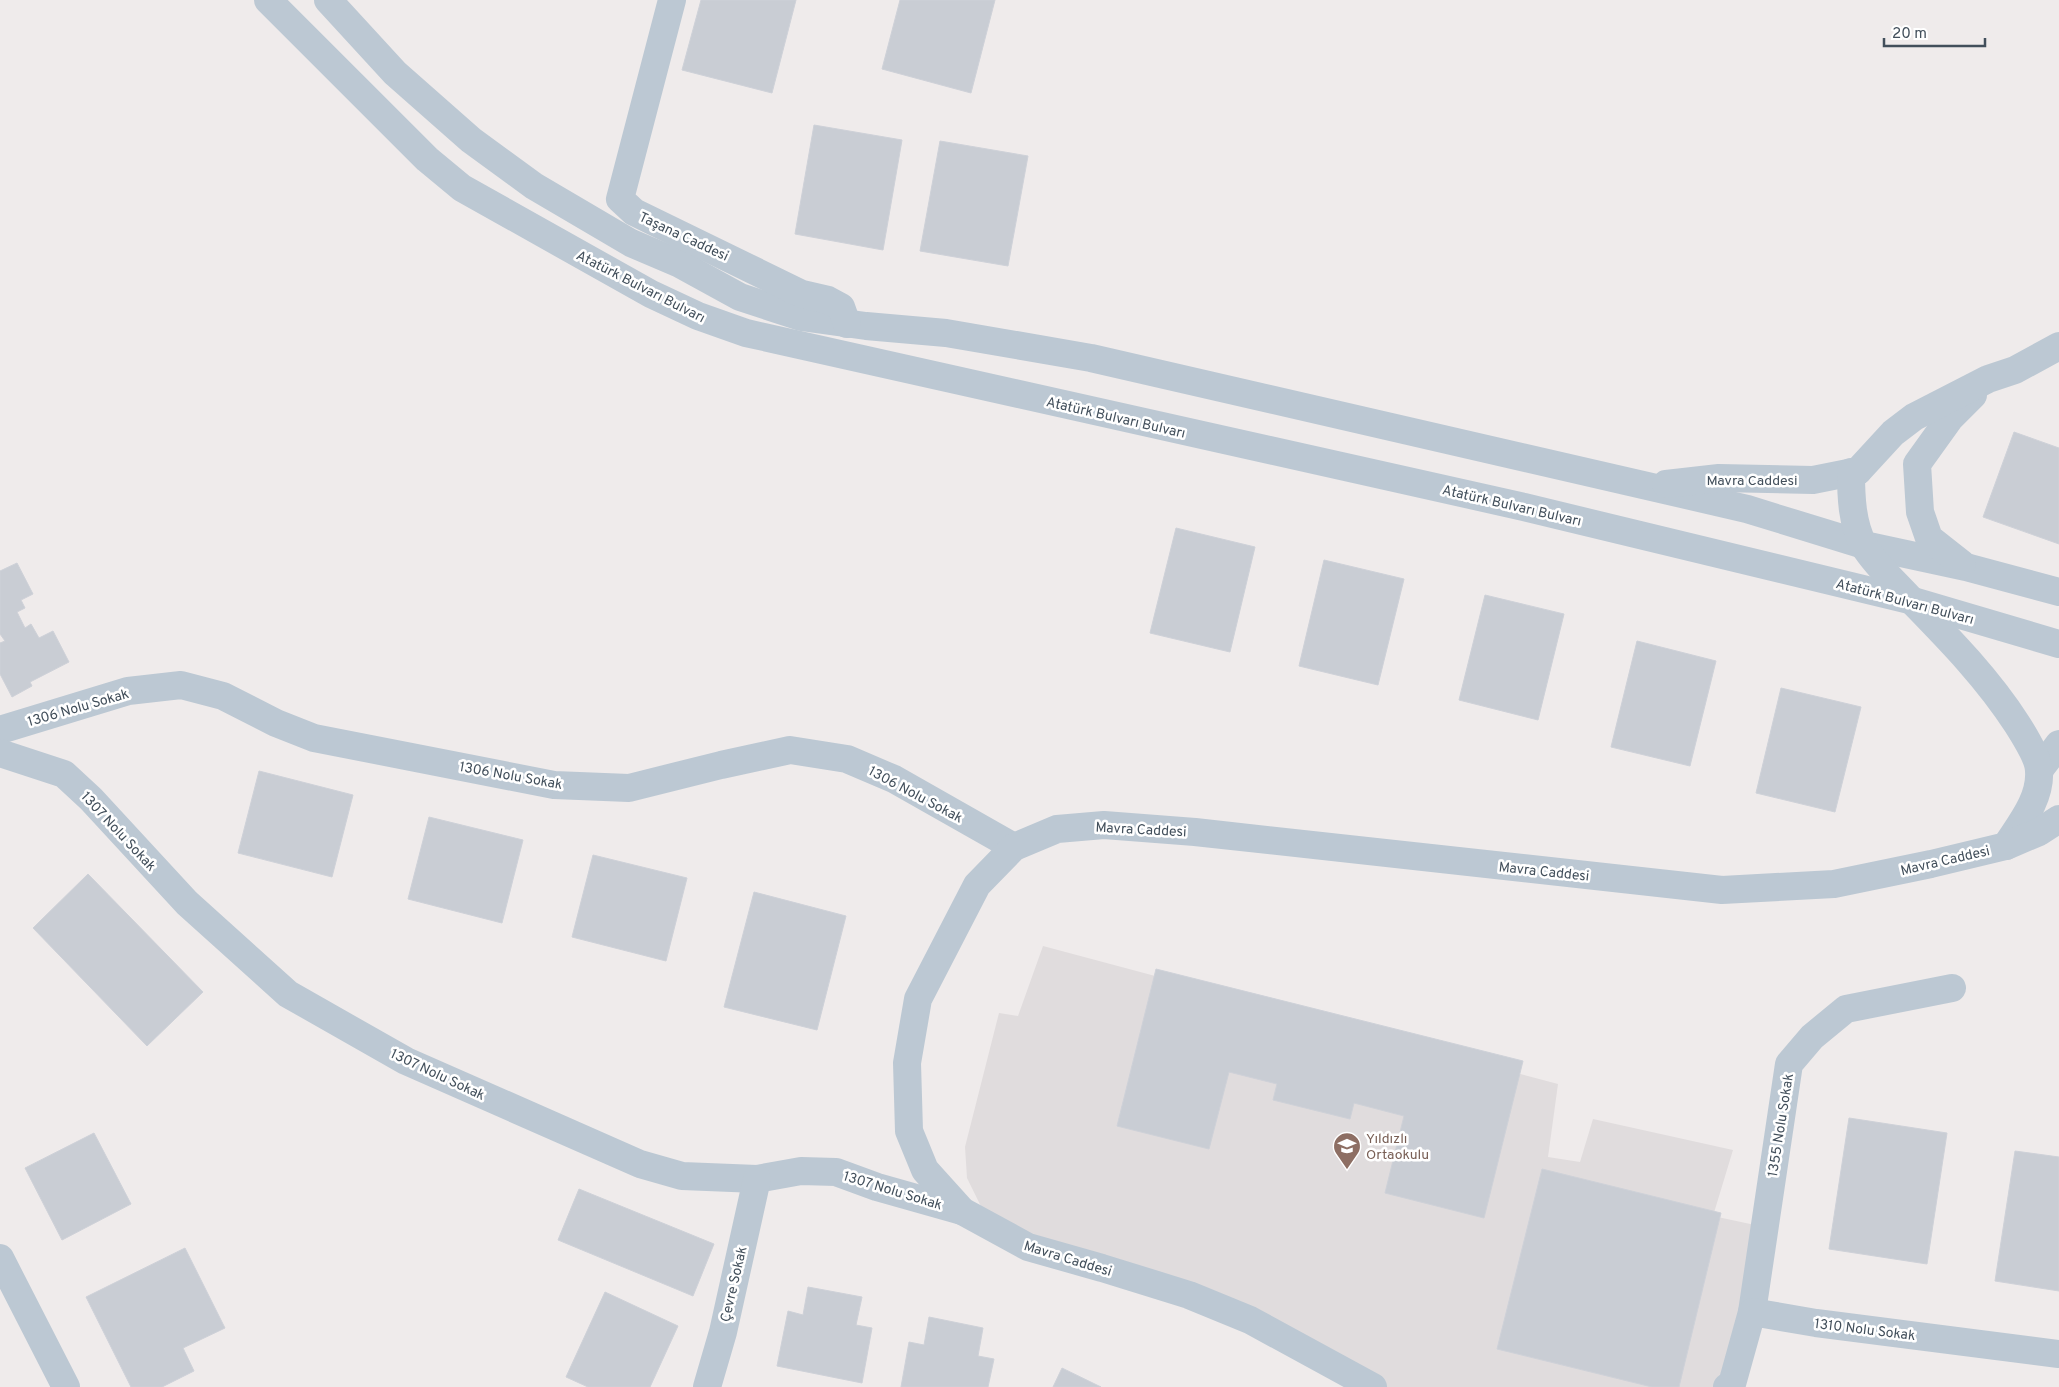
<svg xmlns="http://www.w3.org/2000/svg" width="2059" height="1387" font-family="Overpass,sans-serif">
<rect width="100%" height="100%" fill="#efebeb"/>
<path fill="#e0dcdd" d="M1043,946L1558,1084L1548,1157L1580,1162L1593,1119L1733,1150L1713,1216L1755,1225L1729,1387H1377L1363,1369L999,1243L967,1178L965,1147L999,1013L1018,1016Z"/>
<g fill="#c9cdd4" stroke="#ced1d8">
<path d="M701,0H796L772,93L682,70Z"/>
<path d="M900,0H995L971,93L882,69Z"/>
<path d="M814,125L902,140L883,250L795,234Z"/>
<path d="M940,141L1028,156L1008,266L920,251Z"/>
<path d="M2014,432L2059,448V544L1983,517Z"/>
<path d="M1176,528L1255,547L1230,652L1150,633Z"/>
<path d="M1324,560L1404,579L1378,685L1299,666Z"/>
<path d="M17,563L33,594L21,600L25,608L17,612L25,628L31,624L39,638L53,631L69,662L30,682L32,686L12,697L0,674V643L5,641L0,634V571Z"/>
<path d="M1485,595L1564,614L1538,720L1459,700Z"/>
<path d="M1637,641L1716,661L1690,766L1611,747Z"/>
<path d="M1781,688L1861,707L1835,812L1756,793Z"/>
<path d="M259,771L353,795L332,877L238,853Z"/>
<path d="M429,817L523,840L502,923L408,899Z"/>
<path d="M593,855L687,878L666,961L572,937Z"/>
<path d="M88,874L203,992L147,1046L33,928Z"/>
<path d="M754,892L846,916L817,1030L724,1007Z"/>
<path d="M1156,969L1523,1061L1484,1218L1385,1193L1404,1116L1354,1103L1350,1119L1273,1100L1277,1084L1229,1072L1209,1149L1117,1126Z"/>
<path d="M1849,1118L1947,1133L1927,1264L1829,1249Z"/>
<path d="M94,1133L131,1204L62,1240L25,1168Z"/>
<path d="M2015,1151L2059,1157V1291L1995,1281Z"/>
<path d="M1542,1169L1721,1213L1679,1387H1652L1497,1349Z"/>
<path d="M579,1189L714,1244L693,1296L558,1240Z"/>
<path d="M185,1248L225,1328L183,1348L194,1371L162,1387H131L86,1297Z"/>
<path d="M808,1287L862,1297L856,1325L872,1328L862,1383L777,1366L788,1311L803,1315Z"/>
<path d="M605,1292L678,1326L650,1387H588L566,1377Z"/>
<path d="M929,1317L983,1328L978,1356L994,1359L988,1387H901L909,1342L924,1345Z"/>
<path d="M1062,1368L1101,1387H1053Z"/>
</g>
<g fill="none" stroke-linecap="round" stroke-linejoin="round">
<g stroke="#bcc8d3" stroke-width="28">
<path d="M268,0L427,159L462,188L651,294L698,316L746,333L1524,507L1913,601L2059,644"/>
<path d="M328,0L395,73L471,140L534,186L631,243L678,263L740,297L801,317L866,326L946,333L1091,358L1747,509L1864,545L1966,567L2059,592"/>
<path d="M672,0L620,199L634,212L802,294L828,300L841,307L847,324"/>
<path d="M1666,484L1719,478L1813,480L1858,471"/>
<path d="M1962,564L1929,538L1920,512L1917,464L1950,418L1973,395"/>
<path d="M0,730L128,691L181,685L223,696L276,723L314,738L554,785L629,788L721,765L790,750L847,759L894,779L1014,847"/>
<path d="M0,753L64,774L91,799L187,903L288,994L406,1061L640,1164L682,1176L757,1179L801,1171L836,1172L877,1187L962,1211"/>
<path d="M2040,769L2059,744"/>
<path d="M2006,846C2020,824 2041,799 2039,771C2039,759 2024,735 2017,724C1988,679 1951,641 1914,603C1898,585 1877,567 1864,546C1852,524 1851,497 1851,472L1858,471L1893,433L1914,417L1988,379L2015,370L2059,346"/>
<path d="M0,1258L66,1387"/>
<path d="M1752,1312L1789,1064L1812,1037L1846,1009L1952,988"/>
<path d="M707,1387L723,1332L757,1179"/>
<path d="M1373,1387L1250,1320L1189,1295L1102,1268L1028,1247L962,1211L925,1170L909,1131L907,1063L918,999L977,885L1014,847L1057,829L1104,825L1195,832L1722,890L1834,884L1931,864L2006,846L2039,832L2059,819"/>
<path d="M1727,1387L1732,1384L1752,1312L1816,1323L2059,1354"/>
</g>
</g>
<defs>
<g id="school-pin" transform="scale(1.4375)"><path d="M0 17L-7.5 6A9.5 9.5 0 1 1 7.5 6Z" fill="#8d6e63" stroke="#fff"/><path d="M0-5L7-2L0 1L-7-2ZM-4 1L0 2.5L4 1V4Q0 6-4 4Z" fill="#fff"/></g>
</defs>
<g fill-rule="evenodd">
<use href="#school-pin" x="1347" y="1146"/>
</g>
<g text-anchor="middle" stroke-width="5" stroke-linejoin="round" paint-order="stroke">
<g font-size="14" fill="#424f5b" stroke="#fff">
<text transform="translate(684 236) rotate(25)" y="5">Taşana Caddesi</text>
<text transform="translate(641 286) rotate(27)" y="5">Atatürk Bulvarı Bulvarı</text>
<text transform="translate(1116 417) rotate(13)" y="5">Atatürk Bulvarı Bulvarı</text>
<text x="1752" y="485">Mavra Caddesi</text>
<text transform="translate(1512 505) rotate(13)" y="5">Atatürk Bulvarı Bulvarı</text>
<text transform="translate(1905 601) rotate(15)" y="5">Atatürk Bulvarı Bulvarı</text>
<text transform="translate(78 707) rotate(-16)" y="5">1306 Nolu Sokak</text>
<text transform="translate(511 775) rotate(10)" y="5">1306 Nolu Sokak</text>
<text transform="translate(916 794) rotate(28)" y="5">1306 Nolu Sokak</text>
<text transform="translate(1141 829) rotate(3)" y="5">Mavra Caddesi</text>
<text transform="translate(119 831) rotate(47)" y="5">1307 Nolu Sokak</text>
<text transform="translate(1945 860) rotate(-13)" y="5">Mavra Caddesi</text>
<text transform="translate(1544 871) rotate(6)" y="5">Mavra Caddesi</text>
<text transform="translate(438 1074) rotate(25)" y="5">1307 Nolu Sokak</text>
<text transform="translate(1780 1125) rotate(-81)" y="5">1355 Nolu Sokak</text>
<text transform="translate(893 1190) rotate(17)" y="5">1307 Nolu Sokak</text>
<text transform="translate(1068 1258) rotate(17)" y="5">Mavra Caddesi</text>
<text transform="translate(733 1284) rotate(-77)" y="5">Çevre Sokak</text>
<text transform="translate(1865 1329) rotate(7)" y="5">1310 Nolu Sokak</text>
</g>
<g font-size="14" fill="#785e54" stroke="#fff" text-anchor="start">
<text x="1366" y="1143">Yıldızlı<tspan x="1366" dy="16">Ortaokulu</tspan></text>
</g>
</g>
<path d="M1884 38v8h101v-8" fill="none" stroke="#424f5b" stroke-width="2.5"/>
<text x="1892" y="38" font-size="15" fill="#424f5b" stroke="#ffffff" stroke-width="4" paint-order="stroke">20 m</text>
</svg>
